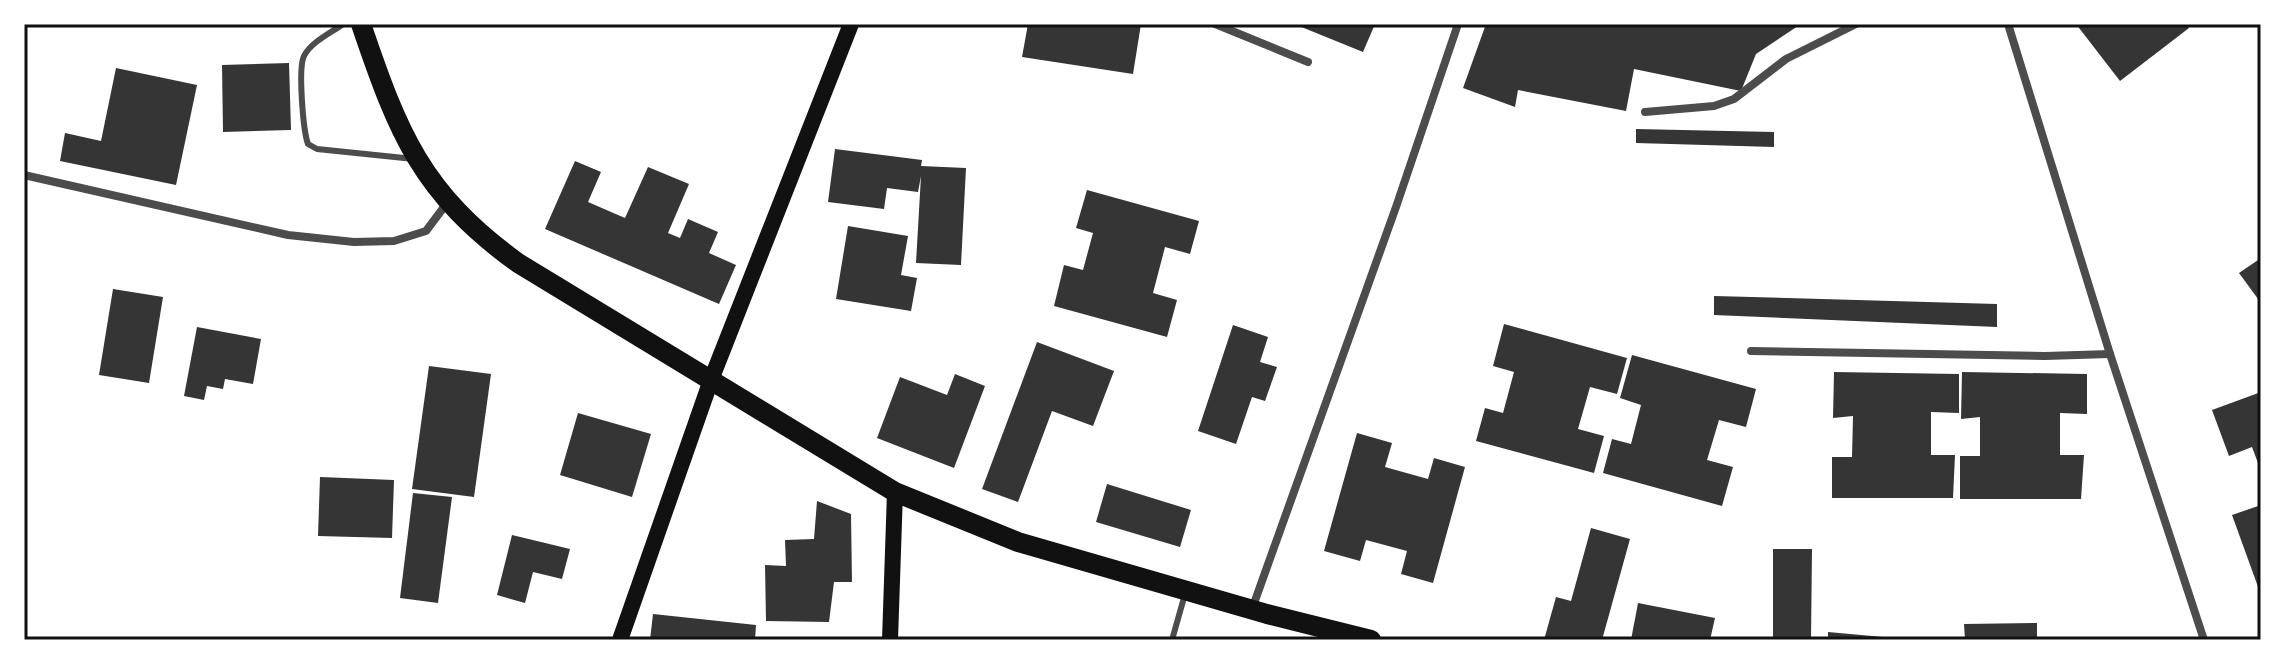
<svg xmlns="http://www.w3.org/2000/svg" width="2285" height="664" font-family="Cabin,sans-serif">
<rect width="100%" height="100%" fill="#fff"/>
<g fill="#353535">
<path d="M1028,24H1141L1133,74L1022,57Z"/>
<path d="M1294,24H1375L1363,52Z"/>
<path d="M1486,24H1801L1756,54L1741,91L1634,69L1626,111L1518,90L1515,107L1463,88Z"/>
<path d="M2076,24H2186L2189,28L2120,81Z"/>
<path d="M289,63L291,130L223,132L222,65Z"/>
<path d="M116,68L197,85L176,185L60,161L65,133L101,141Z"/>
<path d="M1636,129L1774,132V147L1636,143Z"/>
<path d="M835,149L922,160L921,166L966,168L961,265L916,263L921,176L918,192L887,188L884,209L828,202Z"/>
<path d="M575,161L601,172L588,202L625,218L648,167L689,184L668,233L680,238L688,219L718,232L709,253L736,265L719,304L545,229Z"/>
<path d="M1087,190L1199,221L1190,254L1165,247L1153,293L1177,300L1167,337L1054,306L1064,265L1083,270L1093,233L1076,228Z"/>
<path d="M848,226L908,236L901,275L917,278L911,311L836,299Z"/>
<path d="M2261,258V303L2239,273Z"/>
<path d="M113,289L163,297L149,383L99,375Z"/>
<path d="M1714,296L1997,304V327L1714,315Z"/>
<path d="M1504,324L1627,358L1617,394L1590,387L1578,429L1604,436L1594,473L1476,441L1485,408L1503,413L1514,372L1493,366Z"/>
<path d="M1233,325L1268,337L1260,362L1277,367L1265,401L1252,397L1236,444L1198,431Z"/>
<path d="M197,327L261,339L253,384L225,379L223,389L207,386L204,400L184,396Z"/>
<path d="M1037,342L1114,371L1093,426L1052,411L1018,502L982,489Z"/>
<path d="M1632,355L1756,389L1746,427L1719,420L1707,460L1733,467L1722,506L1603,473L1612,439L1631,444L1641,405L1620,398Z"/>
<path d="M429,366L491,374L474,497L412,489Z"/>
<path d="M1834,372L1959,374V413L1931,412V455H1955L1953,498H1832V457H1852L1853,416L1833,418Z"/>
<path d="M1962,372L2087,374V414L2060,413V455H2084L2081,499H1960V456H1980V417L1961,419Z"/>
<path d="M955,374L985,386L954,468L877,438L900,377L947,395Z"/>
<path d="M2261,392V471L2252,447L2229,456L2212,410Z"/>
<path d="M578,413L651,434L632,497L560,475Z"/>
<path d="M1357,433L1392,443L1385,467L1428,479L1434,458L1465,467L1433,583L1401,574L1407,551L1366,540L1360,561L1324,551Z"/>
<path d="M320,477L394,480L392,538L318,536Z"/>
<path d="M1107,484L1191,510L1180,547L1096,522Z"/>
<path d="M413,493L452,497L438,603L400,598Z"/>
<path d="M817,501L851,514L852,582H834L829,622L766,621L765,565L786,566L785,540L814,539Z"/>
<path d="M2261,505V595L2232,515Z"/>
<path d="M1591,528L1630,539L1602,640H1544L1556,597L1571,601Z"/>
<path d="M512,535L570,549L562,579L533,572L525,603L497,595Z"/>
<path d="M1773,549H1812L1811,640L1773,639Z"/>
<path d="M1638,603L1715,618L1710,640H1631Z"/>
<path d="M653,614L756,625L755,640H650Z"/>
<path d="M2037,623V640H1965L1964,624Z"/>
<path d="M1828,632L1894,638V640H1828Z"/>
</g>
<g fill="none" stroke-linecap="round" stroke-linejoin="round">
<g stroke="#4c4c4c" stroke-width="6">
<path d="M343,24C331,33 311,42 304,56C298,68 303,130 308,144L317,149L414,159"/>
<path d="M1172,640L1185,594"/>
</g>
<g stroke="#4c4c4c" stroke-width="8">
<path d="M1215,24L1308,62"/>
<path d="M2008,24L2110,354L2204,640"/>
<path d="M1645,112L1714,106L1734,99L1786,59L1856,24"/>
<path d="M24,175L288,235L354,242L394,241L426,231L447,203"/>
<path d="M1751,351L2045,356L2110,354"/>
<path d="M1252,609L1396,207L1458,24"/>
</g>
<g stroke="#111" stroke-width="16">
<path d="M620,640L711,380L851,24"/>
<path d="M890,640L895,492"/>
</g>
<path stroke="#111" stroke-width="20" d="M361,24C398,133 421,193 518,263L895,492L1018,542L1267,614L1371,640"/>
</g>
<rect width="2285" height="664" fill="none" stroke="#ffffff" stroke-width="52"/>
<rect x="26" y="26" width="2233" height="612" fill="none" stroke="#111" stroke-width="3"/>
</svg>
